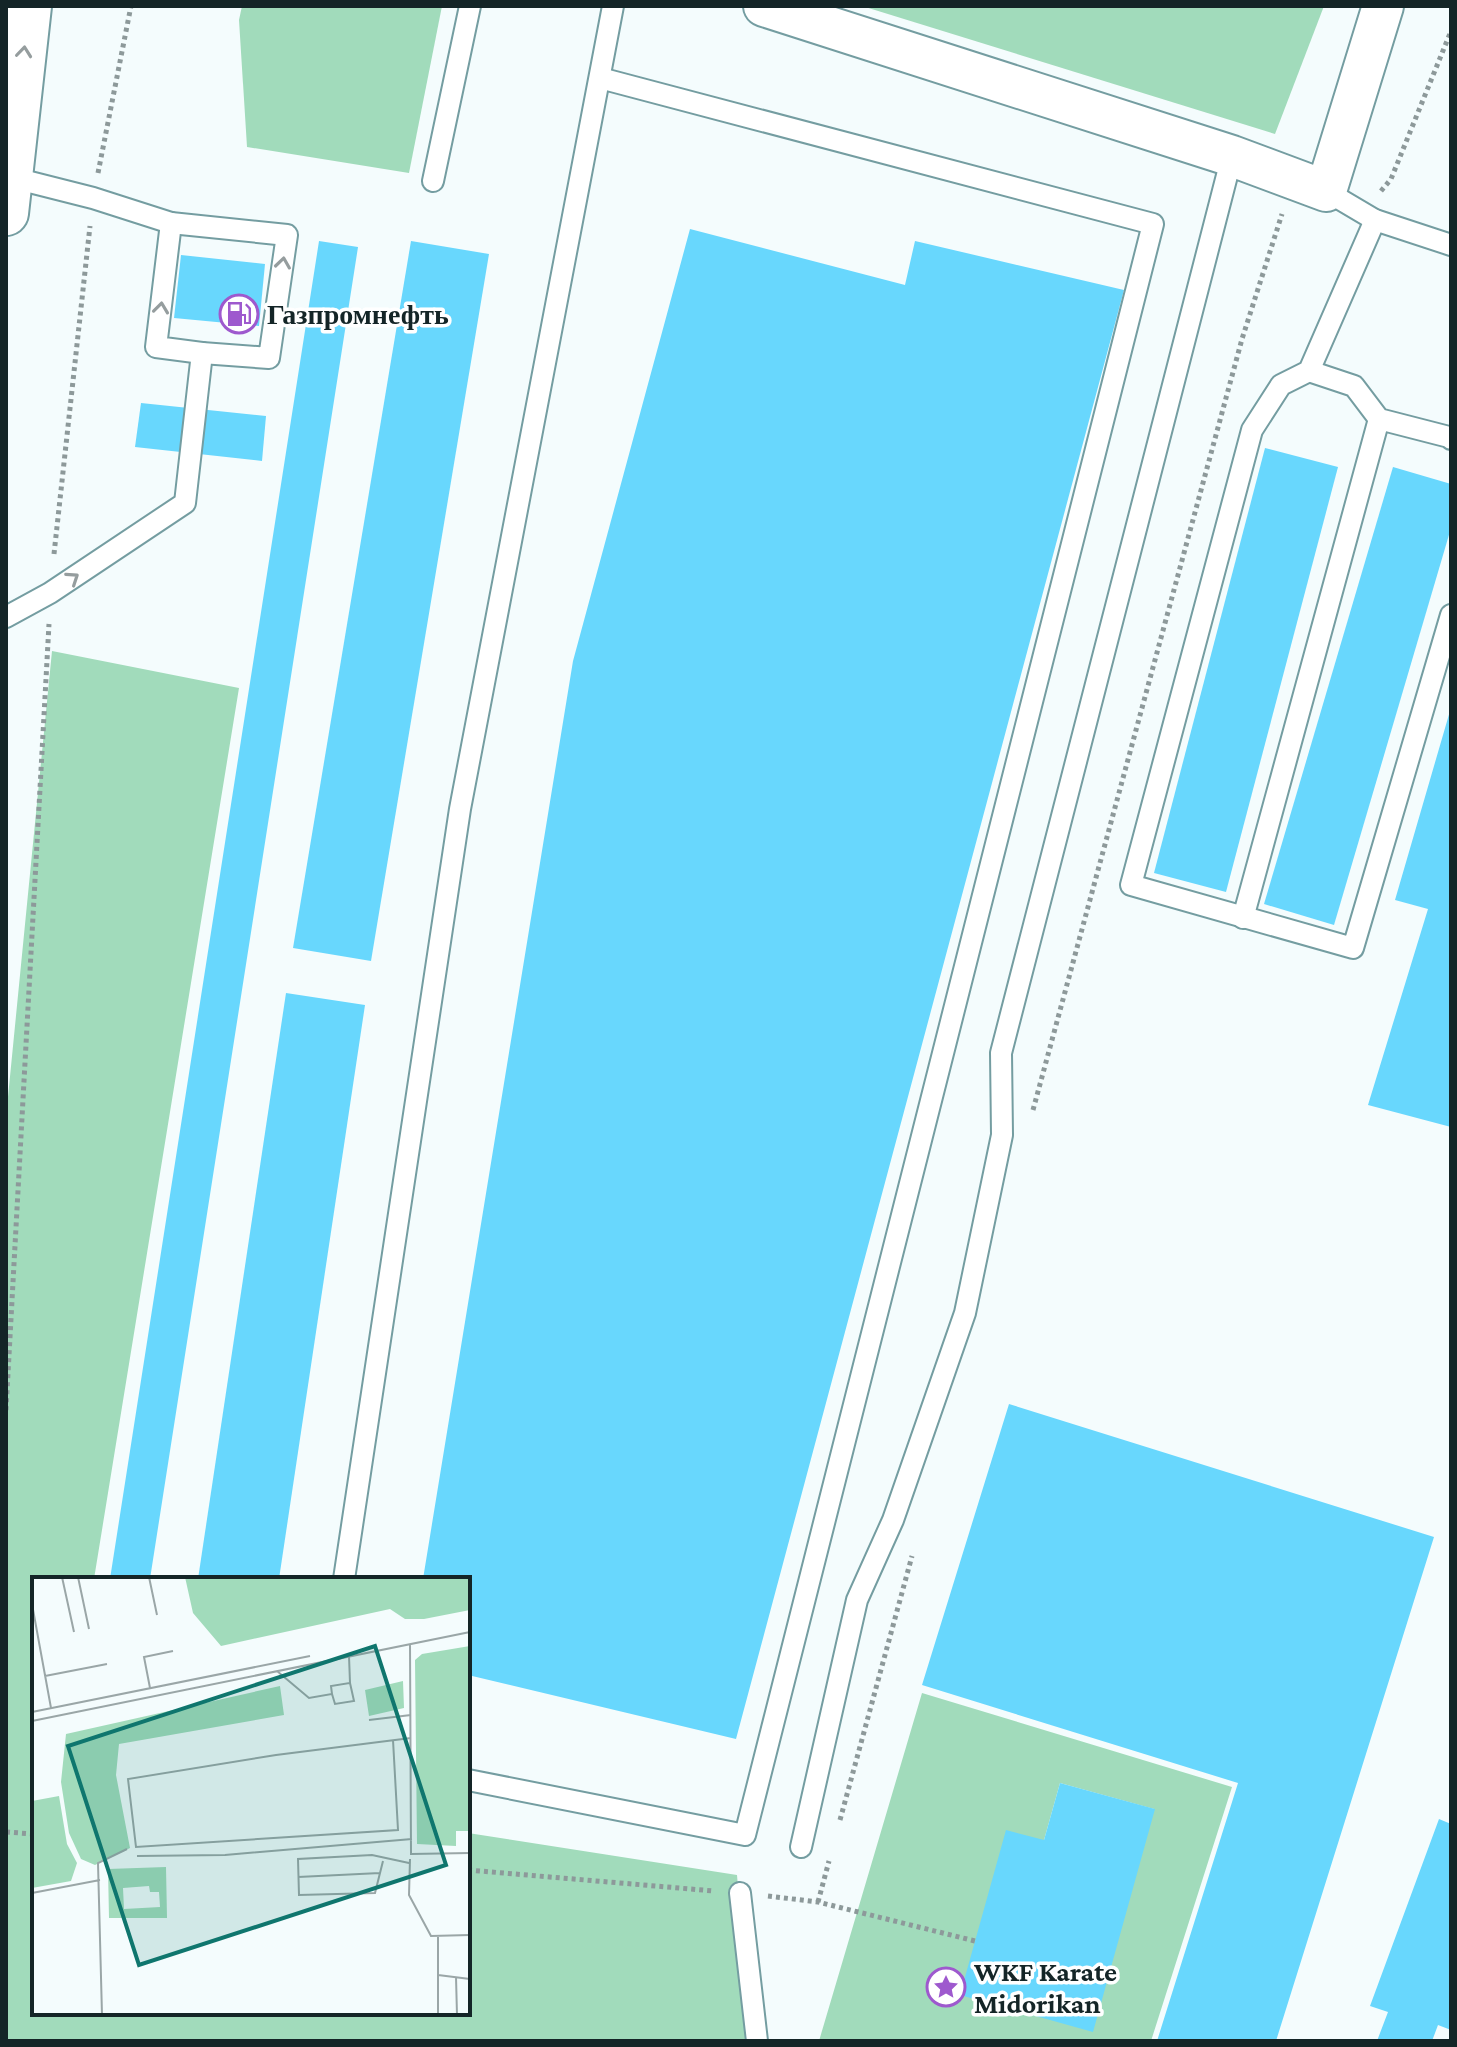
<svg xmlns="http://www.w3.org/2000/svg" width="1457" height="2047" font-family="'Crimson Pro',serif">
<rect width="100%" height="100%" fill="#f4fcfd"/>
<g fill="#a1dbbb" fill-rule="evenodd">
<path d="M242,6H442L409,173L247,147L239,20Z"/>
<path d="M862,6H1324L1275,134Z"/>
<path d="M52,651L239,688L94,1579H34V2013H468V1833L737,1875L751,2041H6V1117Z"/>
<path d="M922,1693L1232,1787L1151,2041H819ZM1060,1783L1154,1809L960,1995L1044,1840Z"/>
</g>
<g fill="#68d7fd">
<path d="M690,229L905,285L915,241L1124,290L736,1739L468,1675V1579H423L573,661Z"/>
<path d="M319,241L358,247L150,1579H110Z"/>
<path d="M411,241L489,254L371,961L293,948Z"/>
<path d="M181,255L265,264L259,326L174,318Z"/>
<path d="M141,403L266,416L262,461L135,447Z"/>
<path d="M1265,448L1338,467L1226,892L1154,873Z"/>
<path d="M1393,467L1451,484V528L1334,925L1264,904Z"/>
<path d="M1450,711H1451V1127L1368,1105L1428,909L1395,900Z"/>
<path d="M286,993L365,1005L279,1579H198Z"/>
<path d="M1009,1404L1434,1537L1276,2041H1157L1238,1783L922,1685Z"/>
<path d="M1060,1783L1155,1809L1093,2032L960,1995L1006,1830L1044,1840Z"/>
<path d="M1439,1819L1451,1824V2030L1438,2025L1432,2041H1377L1388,2012L1370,2006Z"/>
</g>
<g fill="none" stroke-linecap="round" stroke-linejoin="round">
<g stroke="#749da1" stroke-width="24">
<g id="lane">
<path d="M433,181L470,6"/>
<path d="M1326,191L1375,220L1451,245"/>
<path d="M1375,220L1309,371L1281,385L1252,430L1131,885L1353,948L1451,615"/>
<path d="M171,223L287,235L269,358L202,353"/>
<path d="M1309,371L1354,386L1379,419L1449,437L1451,439"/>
<path d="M6,617L50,593L185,503L202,353L156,347L171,223L93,198L10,177"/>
<path d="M1243,918L1379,419"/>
<path d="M344,1579L460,809L613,6"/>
<path d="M468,1780L745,1835L1153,224L600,78"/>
<path d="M801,1847L857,1600L893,1520L965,1313L1002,1135L1001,1053L1232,156"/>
<path d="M740,1893L757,2041"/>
</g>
</g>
<g stroke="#749da1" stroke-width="44">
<path id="street" d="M764,6L1232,156L1326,191L1383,6"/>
</g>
<g stroke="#749da1" stroke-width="48">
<path id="highway" d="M6,213L29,6"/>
</g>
<g stroke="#8d999a" stroke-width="5" stroke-dasharray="4 4" stroke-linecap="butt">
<path d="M98,173L131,6"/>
<path d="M1381,191L1391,179L1451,31"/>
<path d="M54,554L90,226"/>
<path d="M1033,1110L1242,339L1282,214"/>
<path d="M6,1410L49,624"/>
<path d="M840,1820L912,1556"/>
<path d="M6,1832L34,1834"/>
<path d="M468,1870L714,1891"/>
<path d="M768,1896L818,1902L975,1941"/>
<path d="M818,1902L829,1861"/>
</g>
<use href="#lane" stroke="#fff" stroke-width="20"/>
<use href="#street" stroke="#fff" stroke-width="40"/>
<use href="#highway" stroke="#fff" stroke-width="44"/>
</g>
<defs><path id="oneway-chevron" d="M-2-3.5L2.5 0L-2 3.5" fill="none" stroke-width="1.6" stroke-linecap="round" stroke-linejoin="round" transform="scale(2)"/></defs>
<g stroke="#959d9e">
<use href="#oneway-chevron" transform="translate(24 52) rotate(-84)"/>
<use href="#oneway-chevron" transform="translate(283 263) rotate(-82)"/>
<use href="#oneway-chevron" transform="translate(161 308) rotate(-83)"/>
<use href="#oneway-chevron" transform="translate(73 578) rotate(-34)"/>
</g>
<defs>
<g id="fuel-ring" transform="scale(2)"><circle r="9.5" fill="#fff" stroke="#9e59ce" stroke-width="1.5"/><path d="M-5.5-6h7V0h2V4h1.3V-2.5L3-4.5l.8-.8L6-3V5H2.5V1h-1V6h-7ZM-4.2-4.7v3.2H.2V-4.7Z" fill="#9e59ce"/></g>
<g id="sight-ring" transform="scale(2)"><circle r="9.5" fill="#fff" stroke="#9e59ce" stroke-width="1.5"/><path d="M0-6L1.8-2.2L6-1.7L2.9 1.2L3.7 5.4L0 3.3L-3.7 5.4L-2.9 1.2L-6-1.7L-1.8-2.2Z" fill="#9e59ce"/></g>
</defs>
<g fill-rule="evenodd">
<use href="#fuel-ring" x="239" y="314"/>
<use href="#sight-ring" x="946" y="1987"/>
</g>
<g text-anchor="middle" stroke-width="7" stroke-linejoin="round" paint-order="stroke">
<g font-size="28" font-weight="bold" fill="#142527" stroke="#fff" text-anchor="start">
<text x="267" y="324">Газпромнефть</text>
<text x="974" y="1981">WKF Karate<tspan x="974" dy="32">Midorikan</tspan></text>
</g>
</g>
<g transform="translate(32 1577)">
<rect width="438" height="438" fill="#f4fcfd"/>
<path d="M153,0H438V33L392,42H373L358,32L189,69L161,36ZM438,69V254H424V269L385,267L383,83L390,77ZM371,104L372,131L337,139L333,113ZM248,109L252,138L87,167L84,198L98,271L63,288L49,282L37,256L29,205L34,157ZM27,219L35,267L45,286L39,304L0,311V224ZM134,290L135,341H77L76,292ZM117,309L118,315H127L128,330L92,332L91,311Z" fill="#a1dbbb" fill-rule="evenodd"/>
<path fill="none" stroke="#9aa6a7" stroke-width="2" d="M30,0L42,55M46,0L57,52M117,0L125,38M0,27L19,131M378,67L379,277L438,276M245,94L277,121L300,117L299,109L318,106L317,79M13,99L75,87M118,111L112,80L141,74M300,117L303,127L322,124L318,106M0,135L278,79M337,143L379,138M0,144L438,55M361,163L366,253L104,270L96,202L244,178L347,165L379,161M105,279L193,278L380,262M378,282L377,318L399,359L438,358M351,284L343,316L267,318L266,282L340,278L377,286M266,300L348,296M0,316L68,303M406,360V438M406,398L438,402M424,400L425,438M70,438L66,286L95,272"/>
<path fill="#0f766e" fill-opacity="0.15" stroke="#0f766e" stroke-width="4" d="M343,69L414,288L107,388L36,169Z"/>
<rect width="438" height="438" fill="none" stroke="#142527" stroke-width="4"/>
</g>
<rect width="1457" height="2047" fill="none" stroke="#142527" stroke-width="16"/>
</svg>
